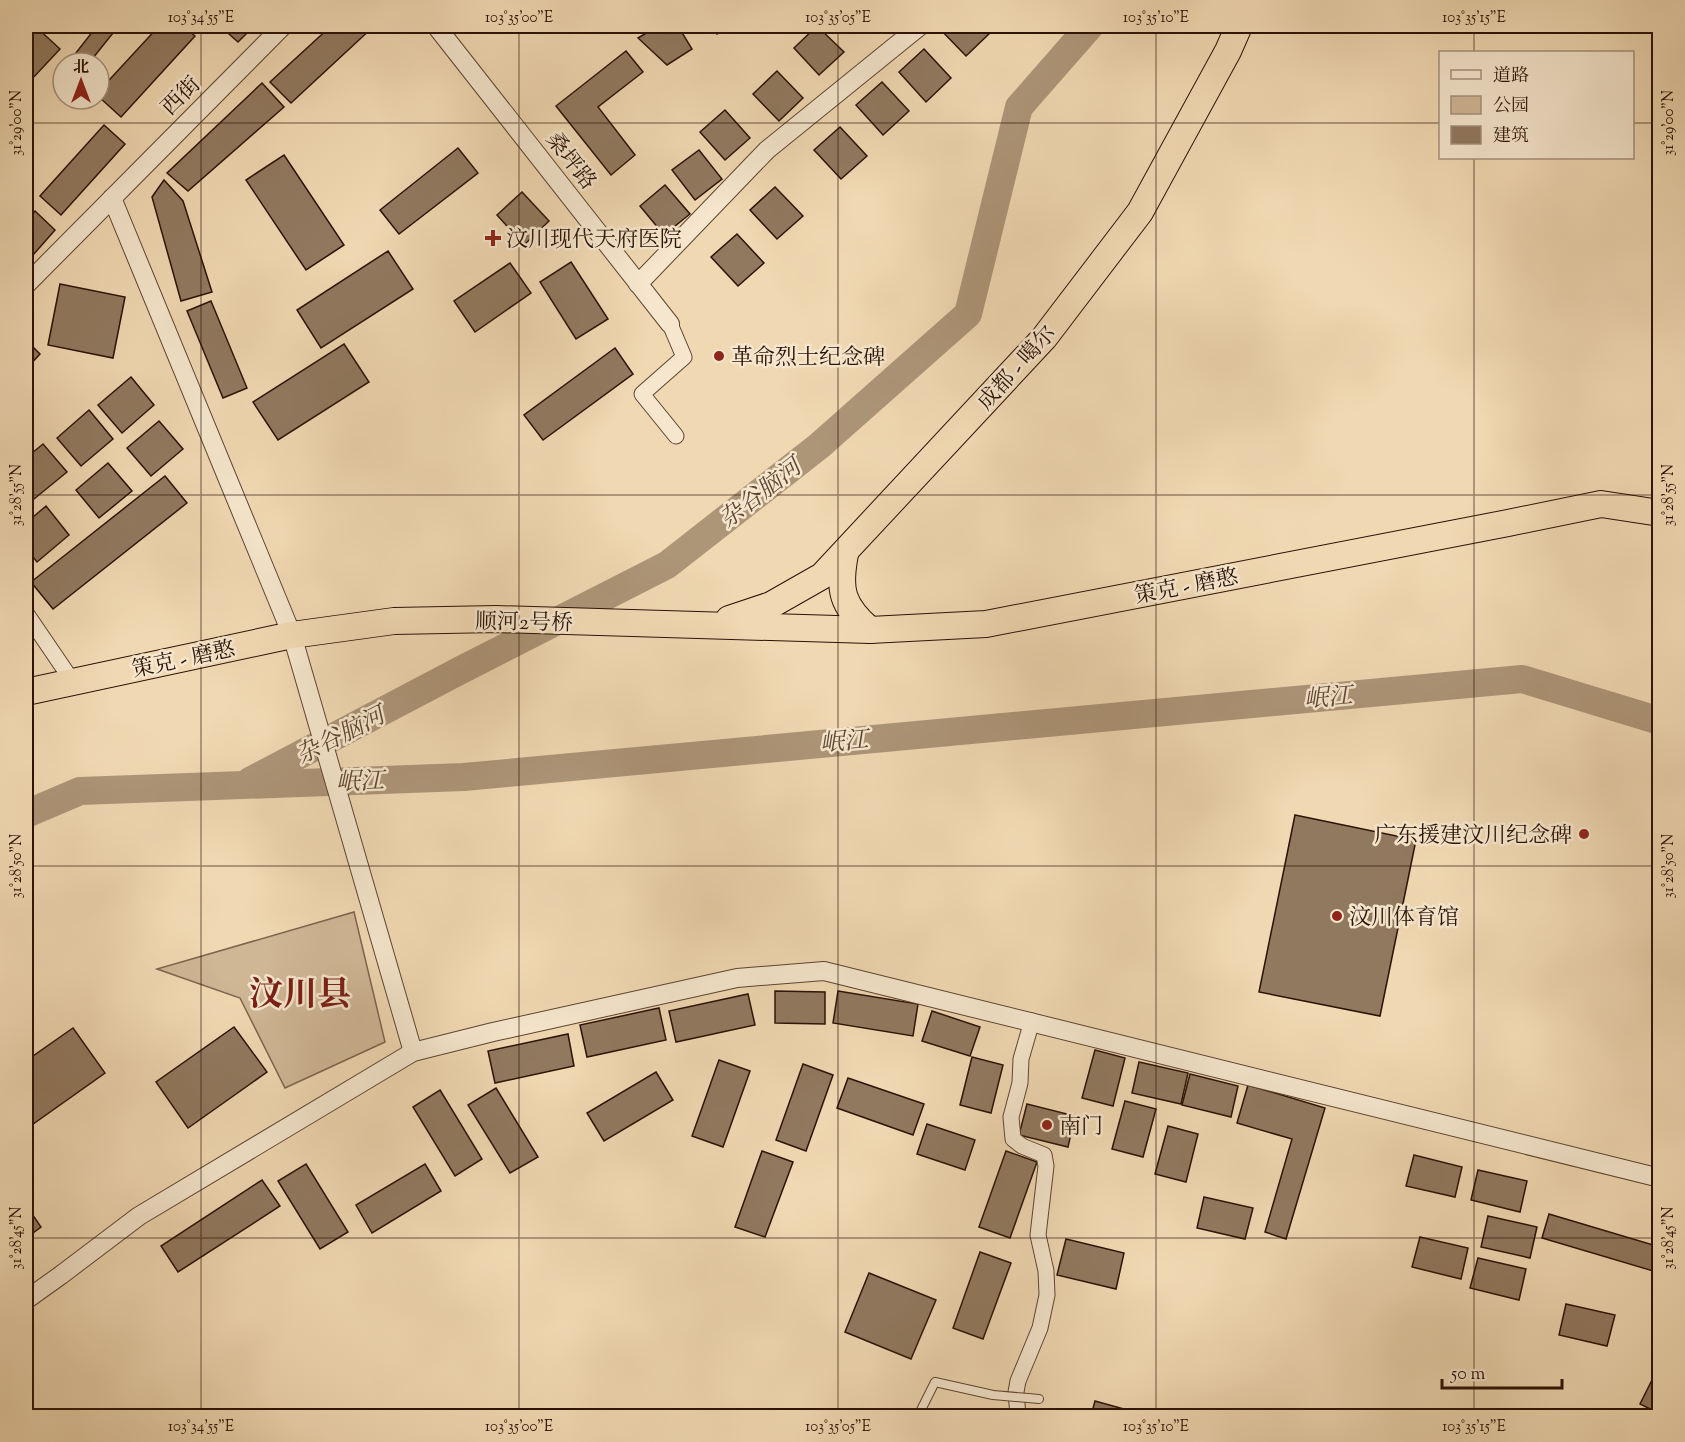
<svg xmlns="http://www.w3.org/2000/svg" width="1685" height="1442" font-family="'Sorts Mill Goudy','Noto Serif SC',serif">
<rect width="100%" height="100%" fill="#f0d8b2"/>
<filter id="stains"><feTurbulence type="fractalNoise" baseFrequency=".00333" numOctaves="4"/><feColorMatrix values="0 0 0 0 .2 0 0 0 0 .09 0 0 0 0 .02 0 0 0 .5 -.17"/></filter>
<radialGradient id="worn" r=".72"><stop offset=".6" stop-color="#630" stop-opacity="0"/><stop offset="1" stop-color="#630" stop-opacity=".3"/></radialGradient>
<path fill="#cfb695" stroke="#7d644e" stroke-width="1.5" d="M354,912L385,1042L285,1088L240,998L157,969Z"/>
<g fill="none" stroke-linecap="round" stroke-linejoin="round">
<g stroke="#ad9578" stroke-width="28">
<path d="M250,781L459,671L667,565L819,446L968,314L1019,107L1090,26"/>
<path d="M26,814L80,791L464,777L1522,679L1660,721"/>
</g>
</g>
<g fill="#91795f" stroke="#2b1206" stroke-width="1.5">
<path d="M32,26H35L60,49L31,80L26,75V33Z"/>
<path d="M97,26H113L117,28L89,63H68Z"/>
<path d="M159,26H183L195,36L121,117L99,97V91Z"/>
<path d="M220,26H254L238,42Z"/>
<path d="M331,26H374L291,103L270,82Z"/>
<path d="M658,26H678L692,49L667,65L638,38Z"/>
<path d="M711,26H730L717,34Z"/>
<path d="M817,26L844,52L819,75L794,48Z"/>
<path d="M940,26H985L991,32L966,56L938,27Z"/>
<path d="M924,49L951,78L926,102L899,72Z"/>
<path d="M626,51L643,72L598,107L635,155L611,175L556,106Z"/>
<path d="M63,69V86L55,80Z"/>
<path d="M777,71L803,98L779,121L753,94Z"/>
<path d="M882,82L909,111L883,135L856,105Z"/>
<path d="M262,83L284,107L188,191L167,173Z"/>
<path d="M725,110L750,138L725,160L700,132Z"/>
<path d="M104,125L125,144L61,215L40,196Z"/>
<path d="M840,127L867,156L841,179L814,150Z"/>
<path d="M458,148L478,173L399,234L380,210Z"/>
<path d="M699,150L722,179L695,200L672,170Z"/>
<path d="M284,155L344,245L306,270L246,180Z"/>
<path d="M164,180L183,201L212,292L181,301L152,197Z"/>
<path d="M665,185L690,214L664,235L640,206Z"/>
<path d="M775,187L803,216L777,239L750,210Z"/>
<path d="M522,192L549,221L524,245L497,215Z"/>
<path d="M35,211L55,230L26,263V221Z"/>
<path d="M737,234L764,263L738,286L711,257Z"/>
<path d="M388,251L413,289L321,348L297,310Z"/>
<path d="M571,262L608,319L576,339L540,282Z"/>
<path d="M510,263L531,293L475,332L454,301Z"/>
<path d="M60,284L125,297L113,358L48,345Z"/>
<path d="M211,301L247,388L223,398L187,311Z"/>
<path d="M26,340L40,354L26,369Z"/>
<path d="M344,344L369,382L278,440L253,402Z"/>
<path d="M615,348L633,374L543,440L524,415Z"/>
<path d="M131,377L154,405L122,433L98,405Z"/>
<path d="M89,410L113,439L81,466L57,438Z"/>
<path d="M159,421L183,449L151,476L127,448Z"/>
<path d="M43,444L67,472L34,499L26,488V458Z"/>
<path d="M108,463L132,491L99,518L76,490Z"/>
<path d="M165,476L187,503L53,609L31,582Z"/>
<path d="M46,506L69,535L37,562L26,548V523Z"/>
<path d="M1295,815L1416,840L1380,1016L1259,992Z"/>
<path d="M775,991L825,992V1024L775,1023Z"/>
<path d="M838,991L918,1004L913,1036L833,1023Z"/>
<path d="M748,994L755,1025L676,1042L669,1011Z"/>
<path d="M659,1008L666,1040L587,1057L580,1025Z"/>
<path d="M932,1011L980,1027L970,1056L922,1041Z"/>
<path d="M234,1027L267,1072L188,1128L156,1082Z"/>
<path d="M73,1028L105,1073L26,1129V1061Z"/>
<path d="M568,1034L574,1066L495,1083L488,1051Z"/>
<path d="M1095,1050L1125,1058L1113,1106L1082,1098Z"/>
<path d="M972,1057L1003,1065L991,1113L960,1105Z"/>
<path d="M719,1060L750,1071L723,1147L692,1136Z"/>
<path d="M1139,1062L1188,1073L1181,1104L1132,1093Z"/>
<path d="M803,1064L833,1075L806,1151L776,1140Z"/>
<path d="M656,1072L673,1100L604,1141L587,1113Z"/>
<path d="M1190,1074L1238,1086L1231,1117L1182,1105Z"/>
<path d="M848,1078L924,1104L913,1135L837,1108Z"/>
<path d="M1248,1085L1325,1108L1286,1239L1265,1232L1292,1139L1237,1123Z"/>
<path d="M496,1088L538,1157L510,1173L468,1105Z"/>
<path d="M440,1090L482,1159L455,1176L413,1107Z"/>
<path d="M1125,1101L1156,1109L1143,1157L1112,1149Z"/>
<path d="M1027,1104L1075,1116L1068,1147L1019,1135Z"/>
<path d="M927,1124L975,1140L965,1170L917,1154Z"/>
<path d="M1168,1126L1198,1134L1186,1182L1155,1174Z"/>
<path d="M762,1151L793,1162L765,1237L735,1227Z"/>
<path d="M1006,1151L1037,1162L1010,1238L979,1227Z"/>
<path d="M1414,1155L1462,1167L1455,1197L1406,1186Z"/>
<path d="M306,1164L348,1232L320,1249L278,1181Z"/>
<path d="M425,1164L441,1191L372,1233L356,1205Z"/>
<path d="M1478,1170L1527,1181L1520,1212L1471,1200Z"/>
<path d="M262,1180L280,1206L178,1272L161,1246Z"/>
<path d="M1204,1197L1253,1208L1245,1239L1197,1228Z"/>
<path d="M26,1205L41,1227L26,1238Z"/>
<path d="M1549,1214L1660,1247V1261L1653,1271L1542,1238Z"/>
<path d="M1488,1216L1537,1227L1530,1258L1481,1247Z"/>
<path d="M1420,1237L1468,1248L1461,1279L1412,1267Z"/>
<path d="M1066,1239L1124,1253L1116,1289L1057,1275Z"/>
<path d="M980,1252L1011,1263L983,1339L953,1328Z"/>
<path d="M1478,1258L1526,1269L1519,1300L1470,1288Z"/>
<path d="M869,1273L936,1300L911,1359L845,1332Z"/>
<path d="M1566,1304L1615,1315L1607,1346L1559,1335Z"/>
<path d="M1652,1380L1660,1384V1414L1640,1404Z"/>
<path d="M1095,1401L1131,1411L1129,1416H1091Z"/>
</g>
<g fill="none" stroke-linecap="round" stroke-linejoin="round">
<g stroke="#5c4431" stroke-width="10">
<g id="service">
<path d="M1028,1398L1039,1399"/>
<path d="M922,1416L921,1410L935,1382L993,1395"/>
</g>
</g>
<g stroke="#5c4431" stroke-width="17">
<g id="minor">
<path d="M670,324L684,357L642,394L676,436"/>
<path d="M26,613L73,682"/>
<path d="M1018,1416L1016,1392L1018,1381L1040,1328L1047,1295L1046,1271L1038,1235L1046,1166L1044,1155L1022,1146L1013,1139L1011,1117L1020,1083L1021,1059L1032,1021"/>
</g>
</g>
<g stroke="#5c4431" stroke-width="20">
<g id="tertiary">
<path d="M436,26L670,324"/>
<path d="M112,198L292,635L413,1052"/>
<path d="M638,284L767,150L920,26"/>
<path d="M26,285L283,26"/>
<path d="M26,1300L61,1275L139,1216L413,1052L493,1032L737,978L824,971L1660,1178"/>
</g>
</g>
<g stroke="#2b1206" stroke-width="28">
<g id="trunk">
<path d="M845,554C838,590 842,606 870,630"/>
<path d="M729,619L771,605L822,576L1044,338L1140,212L1228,51L1239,26"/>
<path d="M26,692L292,635L394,621L496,619L870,630L986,624L1508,523L1601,504L1660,513"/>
</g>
</g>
<use href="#service" stroke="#f5e6cd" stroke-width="8"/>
<use href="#minor" stroke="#f5e6cd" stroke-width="15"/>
<use href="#tertiary" stroke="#f5e6cd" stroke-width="18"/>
<use href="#trunk" stroke="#f0d8b2" stroke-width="26"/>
<g stroke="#5c4431" stroke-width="10" stroke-linecap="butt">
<path id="service-bridge" d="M993,1395L1028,1398"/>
</g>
<use href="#service-bridge" stroke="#f5e6cd" stroke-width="8"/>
</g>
<path fill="none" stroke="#2b1206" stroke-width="1.5" stroke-opacity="0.45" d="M201,26V1416M519,26V1416M838,26V1416M1156,26V1416M1474,26V52M26,123H1440M1632,123H1660M1474,158V1416M26,495H1660M26,866H1660M26,1238H1660"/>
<g fill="#8f2418" stroke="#f5e6cd" stroke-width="2">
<path d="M490 229h6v6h6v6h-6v6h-6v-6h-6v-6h6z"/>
<circle cx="719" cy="356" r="6"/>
<circle cx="1584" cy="834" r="6"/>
<circle cx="1337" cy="916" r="6"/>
<circle cx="1047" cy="1125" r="6"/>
</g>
<g text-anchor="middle" stroke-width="5" stroke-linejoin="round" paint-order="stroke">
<g font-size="22" fill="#2b1206" stroke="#f5e6cd">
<text transform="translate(180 95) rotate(-45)" y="8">西街</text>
<text transform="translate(572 160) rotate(52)" y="8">桑坪路</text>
<text transform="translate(1016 367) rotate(-48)" y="8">成都 - 噶尔</text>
<text transform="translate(1186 585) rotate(-11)" y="8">策克 - 磨憨</text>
<text transform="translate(524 621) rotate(1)" y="8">顺河2号桥</text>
<text transform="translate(183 658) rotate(-12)" y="8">策克 - 磨憨</text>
</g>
<g font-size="22" fill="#2b1206" stroke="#f5e6cd" text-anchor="start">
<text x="506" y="246">汶川现代天府医院</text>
<text x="731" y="364">革命烈士纪念碑</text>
<text x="1572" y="842" text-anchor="end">广东援建汶川纪念碑</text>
<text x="1349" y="924">汶川体育馆</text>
<text x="1059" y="1133">南门</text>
</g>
<g font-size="24" font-style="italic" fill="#5f4634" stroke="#f5e6cd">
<text transform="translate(760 493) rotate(-38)" y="8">杂谷脑河</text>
<text transform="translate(1328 697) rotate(-5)" y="8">岷江</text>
<text transform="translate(340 735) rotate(-27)" y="8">杂谷脑河</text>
<text transform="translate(844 741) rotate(-5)" y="8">岷江</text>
<text transform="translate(360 781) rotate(-2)" y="8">岷江</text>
</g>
<g font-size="34" font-weight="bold" fill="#7a1f14" stroke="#f5e6cd">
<text x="300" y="1005">汶川县</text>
</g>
</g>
<rect width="1685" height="1442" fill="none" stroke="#f0d8b2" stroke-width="66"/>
<rect x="1439" y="51" width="195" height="108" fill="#f5e6cd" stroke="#a4917d" stroke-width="1.5"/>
<rect x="1451" y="70" width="30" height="9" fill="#f5e6cd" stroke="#a4917d" stroke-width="1.5"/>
<text x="1493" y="81" font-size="18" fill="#2b1206">道路</text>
<rect x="1451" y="96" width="30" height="18" fill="#cfb695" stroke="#a4917d" stroke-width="1.5"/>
<text x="1493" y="111" font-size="18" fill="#2b1206">公园</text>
<rect x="1451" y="126" width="30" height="18" fill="#91795f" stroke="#a4917d" stroke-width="1.5"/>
<text x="1493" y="141" font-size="18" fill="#2b1206">建筑</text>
<g transform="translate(81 81)"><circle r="28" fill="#f5e6cd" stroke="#a4917d" stroke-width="1.5"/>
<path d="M0-4.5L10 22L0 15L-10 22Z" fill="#8f2418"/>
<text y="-9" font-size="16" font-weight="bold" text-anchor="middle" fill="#2b1206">北</text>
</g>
<path d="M1442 1379v9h120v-9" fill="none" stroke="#2b1206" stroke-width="3"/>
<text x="1451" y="1379" font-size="18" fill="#2b1206" stroke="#f5e6cd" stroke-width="4.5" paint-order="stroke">50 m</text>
<rect x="33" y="33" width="1619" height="1376" fill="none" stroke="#2b1206" stroke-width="2"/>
<g font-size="15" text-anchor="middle" fill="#2b1206">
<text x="201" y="22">103°34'55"E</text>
<text x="519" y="22">103°35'00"E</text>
<text x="838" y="22">103°35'05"E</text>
<text x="1156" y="22">103°35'10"E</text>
<text x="1474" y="22">103°35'15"E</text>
<text transform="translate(16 123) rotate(-90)" y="5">31°29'00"N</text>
<text transform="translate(1668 123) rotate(-90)" y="5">31°29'00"N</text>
<text transform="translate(16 495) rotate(-90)" y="5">31°28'55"N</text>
<text transform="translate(1668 495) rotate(-90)" y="5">31°28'55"N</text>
<text transform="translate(16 866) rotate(-90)" y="5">31°28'50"N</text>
<text transform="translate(1668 866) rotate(-90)" y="5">31°28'50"N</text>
<text transform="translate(16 1238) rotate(-90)" y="5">31°28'45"N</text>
<text transform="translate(1668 1238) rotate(-90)" y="5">31°28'45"N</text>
<text x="201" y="1431">103°34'55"E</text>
<text x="519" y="1431">103°35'00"E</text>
<text x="838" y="1431">103°35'05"E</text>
<text x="1156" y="1431">103°35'10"E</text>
<text x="1474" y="1431">103°35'15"E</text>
</g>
<rect width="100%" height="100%" filter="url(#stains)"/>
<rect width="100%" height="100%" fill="url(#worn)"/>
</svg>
